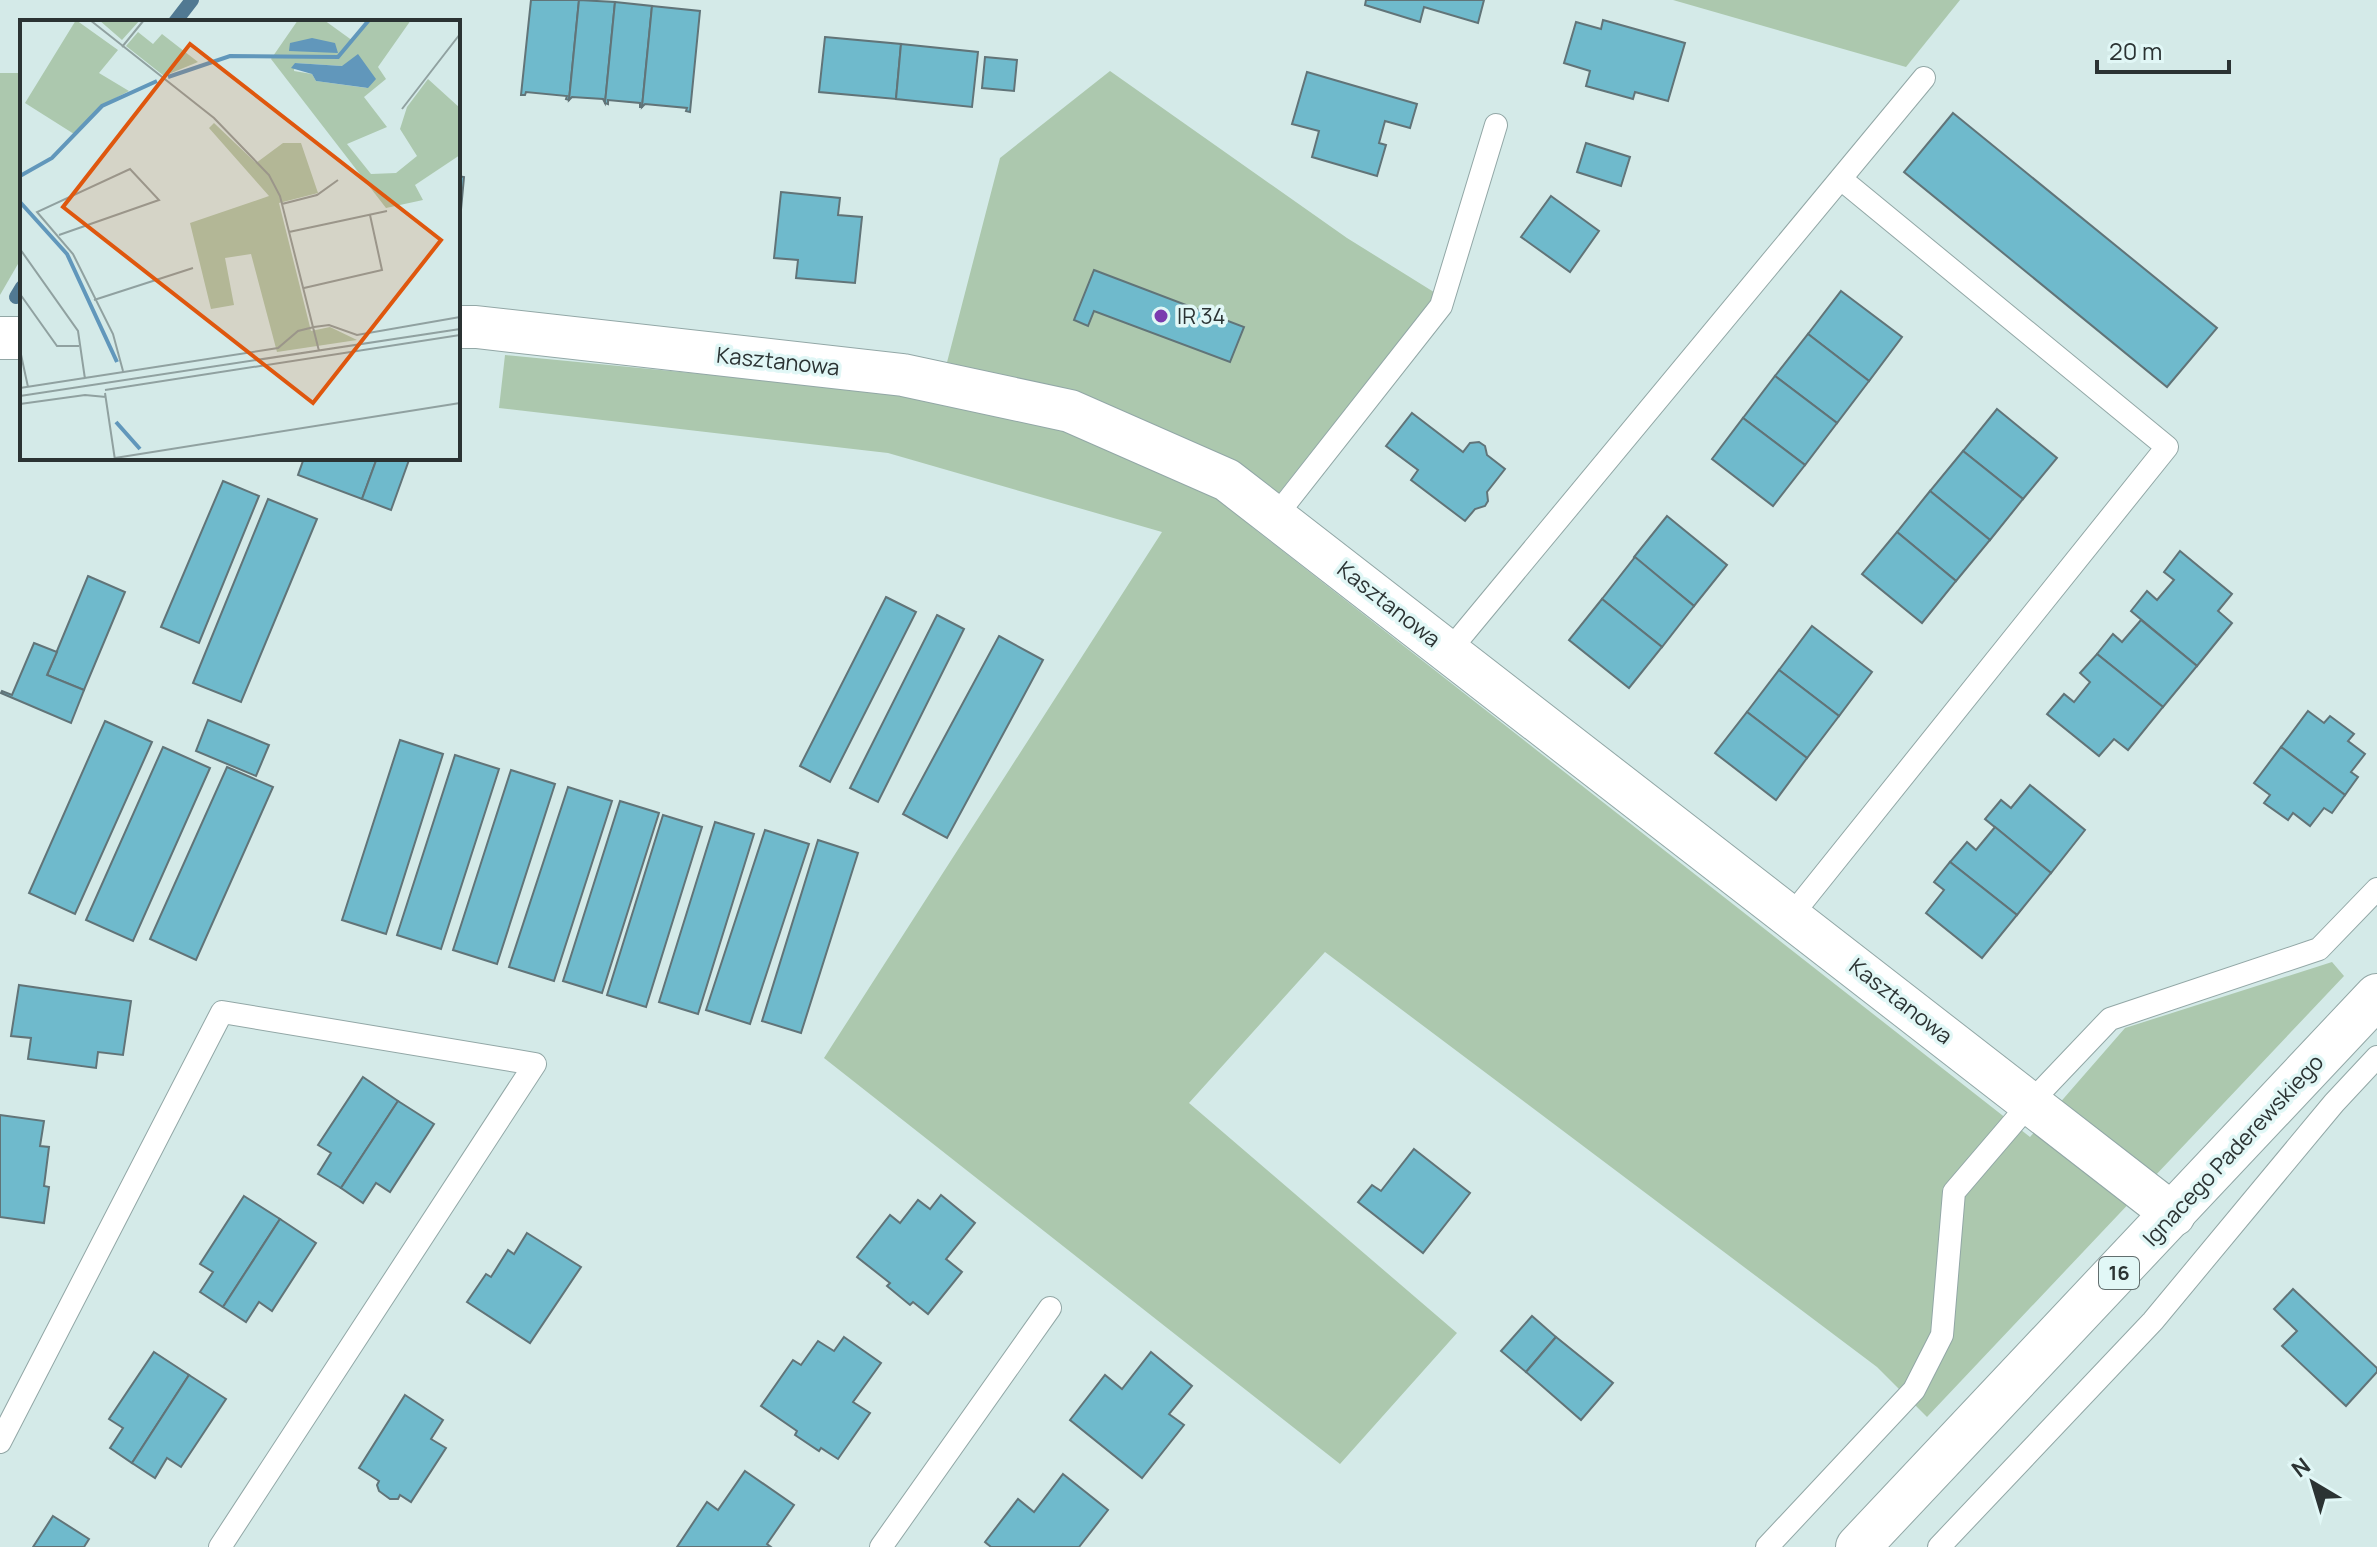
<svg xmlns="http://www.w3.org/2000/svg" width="2377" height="1547" font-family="Manrope,sans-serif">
<rect width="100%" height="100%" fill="#d4eae8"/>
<g fill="#acc8ae">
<path d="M1673,0H1960L1906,67Z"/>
<path d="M1110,71L1347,238L1437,294L1252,527L2030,1137L2125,1028L2332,962L2344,976L1927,1417L1877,1367L1325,952L1189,1103L1457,1333L1340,1464L824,1058L1162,532L888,453L499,408L505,355L938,397L1000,158Z"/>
<path d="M0,73H22V257L0,295Z"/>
</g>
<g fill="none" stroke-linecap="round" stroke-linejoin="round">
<g stroke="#517992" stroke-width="14">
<path d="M175,22L192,0"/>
<path d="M16,297L22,287"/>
</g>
</g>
<g fill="#6fbacc" stroke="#617478" stroke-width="2">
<path d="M531,0H579L569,100L566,99L567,96L526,92L525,95H521Z"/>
<path d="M579,0L615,2L605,103L603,99L572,97L569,100Z"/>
<path d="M1366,0H1484L1478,23L1424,7L1420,22L1365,5Z"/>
<path d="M615,2L652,6L642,107H640V103L608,100V104L605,103Z"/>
<path d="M652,6L700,11L690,112L686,111L687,108L645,104L642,107Z"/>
<path d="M1603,20L1685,43L1668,101L1635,92L1633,99L1586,86L1590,71L1564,63L1576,22L1601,29Z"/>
<path d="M825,37L901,44L896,99L819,92Z"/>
<path d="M901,44L978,52L972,107L896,99Z"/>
<path d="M985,57L1017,60L1014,91L982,88Z"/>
<path d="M1307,72L1417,104L1410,128L1385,121L1379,143L1386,145L1377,176L1312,157L1319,131L1292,124Z"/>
<path d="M1953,113L2217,328L2167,387L1904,172Z"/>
<path d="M1586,143L1630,157L1621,186L1577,172Z"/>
<path d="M458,176L464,177L459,231H458Z"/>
<path d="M781,192L840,198L838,215L862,217L855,283L796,278L798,260L774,258Z"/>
<path d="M1551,196L1599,231L1570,272L1521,237Z"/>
<path d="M1094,270L1244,327L1230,362L1094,311L1088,326L1074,320Z"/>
<path d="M1841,291L1902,337L1869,381L1808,334Z"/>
<path d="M1808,334L1869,381L1837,423L1775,376Z"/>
<path d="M1775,376L1837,423L1805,465L1743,418Z"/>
<path d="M1997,409L2057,458L2023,499L1963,451Z"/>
<path d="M1412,413L1463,452L1470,443L1479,442L1485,446L1487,455L1505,469L1487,492L1488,501L1485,506L1475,509L1465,521L1411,480L1418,470L1386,446Z"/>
<path d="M1743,418L1805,465L1773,506L1712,459Z"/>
<path d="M1963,451L2023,499L1990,540L1930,491Z"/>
<path d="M304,458H377L362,499L298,475Z"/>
<path d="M377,458L409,460L391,510L362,499Z"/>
<path d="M223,481L259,496L199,643L161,627Z"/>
<path d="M1930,491L1990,540L1956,581L1897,532Z"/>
<path d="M268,499L317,519L241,702L193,683Z"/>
<path d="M1667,516L1727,565L1694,606L1634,557Z"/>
<path d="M1897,532L1956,581L1922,623L1862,574Z"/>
<path d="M2180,551L2232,594L2218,611L2232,623L2197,666L2131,611L2147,591L2157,600L2174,580L2164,572Z"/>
<path d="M1635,557L1694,606L1662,647L1602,599Z"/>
<path d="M88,576L125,592L84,690L47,675Z"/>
<path d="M886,597L916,612L830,782L800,766Z"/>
<path d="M1602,599L1662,647L1629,688L1569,640Z"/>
<path d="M937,615L964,629L878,802L850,788Z"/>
<path d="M2141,620L2197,666L2163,707L2097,654L2113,634L2122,642Z"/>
<path d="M1812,626L1872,672L1839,716L1779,670Z"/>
<path d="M999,636L1043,660L947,838L903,814Z"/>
<path d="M34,643L57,652L47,675L84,690L71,723L1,693L2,691L12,695Z"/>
<path d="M2097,654L2163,707L2128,750L2114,739L2099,756L2047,714L2064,694L2074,702L2090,682L2080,673Z"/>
<path d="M1779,670L1839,716L1807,758L1747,712Z"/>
<path d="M2308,711L2324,723L2330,716L2354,734L2348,741L2365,754L2351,772L2358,777L2345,795L2281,747Z"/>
<path d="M1747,712L1807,758L1776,800L1715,753Z"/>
<path d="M208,720L269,745L256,776L196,751Z"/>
<path d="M105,721L152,742L75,914L29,893Z"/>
<path d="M400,740L443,754L386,934L342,920Z"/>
<path d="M163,747L210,768L133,941L86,920Z"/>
<path d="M2281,747L2345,795L2332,813L2324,808L2310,826L2293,813L2288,820L2264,803L2270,795L2254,783Z"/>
<path d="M455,755L499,769L441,949L397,935Z"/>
<path d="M227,767L273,787L196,960L150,939Z"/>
<path d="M511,770L555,784L497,964L453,950Z"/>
<path d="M2030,785L2085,830L2051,873L1985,819L2001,800L2011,808Z"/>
<path d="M568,787L612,801L554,981L509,967Z"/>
<path d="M620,801L659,813L602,993L563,981Z"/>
<path d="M663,815L702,827L646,1007L607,995Z"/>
<path d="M715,822L754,834L698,1014L659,1002Z"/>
<path d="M1995,827L2051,873L2017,915L1950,862L1967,842L1976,850Z"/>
<path d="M765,830L809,844L750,1024L706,1010Z"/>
<path d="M818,840L858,853L801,1033L762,1021Z"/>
<path d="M1950,862L2017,915L1982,958L1926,913L1944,890L1934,882Z"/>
<path d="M19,985L131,1001L123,1055L98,1052L96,1068L28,1059L31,1038L11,1036Z"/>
<path d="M363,1077L398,1101L341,1188L318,1174L331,1153L318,1145Z"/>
<path d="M398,1101L434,1124L390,1192L376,1183L363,1203L341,1188Z"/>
<path d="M0,1115L44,1121L40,1146L49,1147L44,1186L49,1187L44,1223L0,1217Z"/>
<path d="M1414,1149L1470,1193L1423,1253L1358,1202L1372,1185L1381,1191Z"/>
<path d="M941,1195L975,1223L946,1259L962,1272L928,1314L913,1302L910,1305L887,1286L890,1283L857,1257L890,1215L900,1223L918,1200L930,1209Z"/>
<path d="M244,1196L280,1219L223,1307L200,1292L213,1272L200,1264Z"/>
<path d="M280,1219L316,1243L272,1311L259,1302L246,1322L223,1307Z"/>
<path d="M527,1233L581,1267L530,1343L467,1302L486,1274L491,1277L508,1250L514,1254Z"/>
<path d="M2293,1289L2377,1368V1372L2346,1406L2282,1346L2297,1331L2274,1309Z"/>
<path d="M1532,1316L1556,1337L1526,1372L1501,1351Z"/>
<path d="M844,1337L881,1363L853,1402L870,1413L838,1459L821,1448L819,1451L795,1435L797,1431L761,1406L793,1360L801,1365L818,1341L834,1351Z"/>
<path d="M1556,1337L1613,1383L1581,1420L1526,1372Z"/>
<path d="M154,1352L189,1375L132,1463L110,1448L123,1428L109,1419Z"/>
<path d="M1151,1352L1192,1386L1169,1414L1184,1425L1142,1478L1070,1420L1105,1375L1122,1389Z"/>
<path d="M189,1375L226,1399L181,1467L167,1458L155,1478L132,1463Z"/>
<path d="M405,1395L443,1420L431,1439L446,1448L411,1502L400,1495L398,1499H390L379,1491L377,1485L379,1481L359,1468Z"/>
<path d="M745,1471L794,1505L767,1544L771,1547H677L707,1502L718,1510Z"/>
<path d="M1063,1474L1108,1510L1079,1547H991L985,1542L1018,1499L1034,1512Z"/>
<path d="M53,1516L89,1539L84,1547H33Z"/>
</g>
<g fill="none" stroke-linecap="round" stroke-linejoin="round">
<g stroke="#92a7a6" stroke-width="24">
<g id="lane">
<path d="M1275,517L1441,306L1496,125"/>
<path d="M1449,651L1924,78"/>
<path d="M1791,916L2167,447L1841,179"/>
<path d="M0,1442L222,1012L535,1064L220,1547"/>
<path d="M881,1547L1050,1308"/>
<path d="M1767,1547L1914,1390L1942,1335L1954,1192L2031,1102L2110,1019L2319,949L2377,889"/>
<path d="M1939,1547L2153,1321L2334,1103L2377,1057"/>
</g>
</g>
<g stroke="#92a7a6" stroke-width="44">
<g id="street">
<path d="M458,327H476L903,375L1070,411L1227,480L2174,1215"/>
<path d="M0,338H22"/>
</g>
</g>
<g stroke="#92a7a6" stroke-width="46">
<path id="primary" d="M1858,1547L2377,996"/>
</g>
<use href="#lane" stroke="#fff" stroke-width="22"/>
<use href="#street" stroke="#fff" stroke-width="42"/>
<use href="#primary" stroke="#fff" stroke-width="44"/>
</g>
<circle fill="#7b3baf" stroke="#e1f7f6" stroke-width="3" cx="1161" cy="316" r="8"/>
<g text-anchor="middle" stroke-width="7" stroke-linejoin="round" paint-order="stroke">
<rect fill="#e1f7f6" stroke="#626e6e" stroke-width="2" x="2099" y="1257" width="40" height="32" rx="6"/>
<g font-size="20" font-weight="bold" fill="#2b3333">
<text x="2119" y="1280">16</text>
</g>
<g font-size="22" fill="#2b3333" stroke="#e1f7f6" text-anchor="start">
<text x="1177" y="324">IR 34</text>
</g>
<g font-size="22" fill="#2b3333" stroke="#e1f7f6">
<text transform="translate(778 361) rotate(6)" y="8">Kasztanowa</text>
<text transform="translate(1389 604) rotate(38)" y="8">Kasztanowa</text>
<text transform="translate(1901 1001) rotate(38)" y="8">Kasztanowa</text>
<text transform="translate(2233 1150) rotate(-47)" y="8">Ignacego Paderewskiego</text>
</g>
</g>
<g transform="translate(20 20)">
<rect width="440" height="440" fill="#d4eae8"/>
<path d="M56,0L98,30L79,53L109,71L82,85L54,114L5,83ZM79,0H120L102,20ZM278,0H304L333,21L348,0H391L358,47L366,59L344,77L367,107L327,124L351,154L376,153L397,136L380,109L387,87L408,59L440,88V135L395,165L403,180L366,188L251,39ZM275,43L322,46L347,68L296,61L292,54L274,51ZM118,12L133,24L142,14L178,42L144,56L106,26ZM194,103L236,143L263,123H281L298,173L259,183L291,311L310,307L337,320L257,332L231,234L205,238L214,285L191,289L170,203L249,176L189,108Z" fill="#acc8ae" fill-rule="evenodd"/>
<path d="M292,18L315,23L318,33L269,31L270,23ZM338,34L356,59L348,68L296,61L292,54L271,48L275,43L322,46Z" fill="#6197bb"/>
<path fill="none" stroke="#6197bb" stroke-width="4" d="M148,57L210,36L318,37L349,0M0,156L32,138L82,86L137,61M0,182L47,234L97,342M96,402L120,429"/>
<path fill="none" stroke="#90a1a0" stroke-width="2" d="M70,0L194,98L249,155L260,176L299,331M102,27L124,0M382,89L440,14M262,184L297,175L318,160M269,212L367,191M39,215L139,180L110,149L17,192L53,234L93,314L103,351M0,229L58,311L65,359M284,268L362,250L350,195M0,274L37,326H59M74,280L173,248M0,330L8,367M0,368L258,328L278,311L294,307L309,305L337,315L440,297M85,370L440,315M85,373L95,440M0,376L440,309M0,384L65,375L86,377M95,438L440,383"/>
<path fill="#df570e" fill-opacity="0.15" stroke="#df570e" stroke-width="4" d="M170,24L421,220L293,383L43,187Z"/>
<rect width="440" height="440" fill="none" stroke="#2b3333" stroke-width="4"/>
</g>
<g transform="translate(2313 1483) rotate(322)" stroke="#e1f7f6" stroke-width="6" paint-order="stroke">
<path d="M0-6L14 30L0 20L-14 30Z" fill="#2b3333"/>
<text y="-12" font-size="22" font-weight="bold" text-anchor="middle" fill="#2b3333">N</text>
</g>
<path d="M2097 60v12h132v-12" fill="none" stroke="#2b3333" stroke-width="4"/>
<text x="2109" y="60" font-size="24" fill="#2b3333" stroke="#e1f7f6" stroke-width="6" paint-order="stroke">20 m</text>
</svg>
